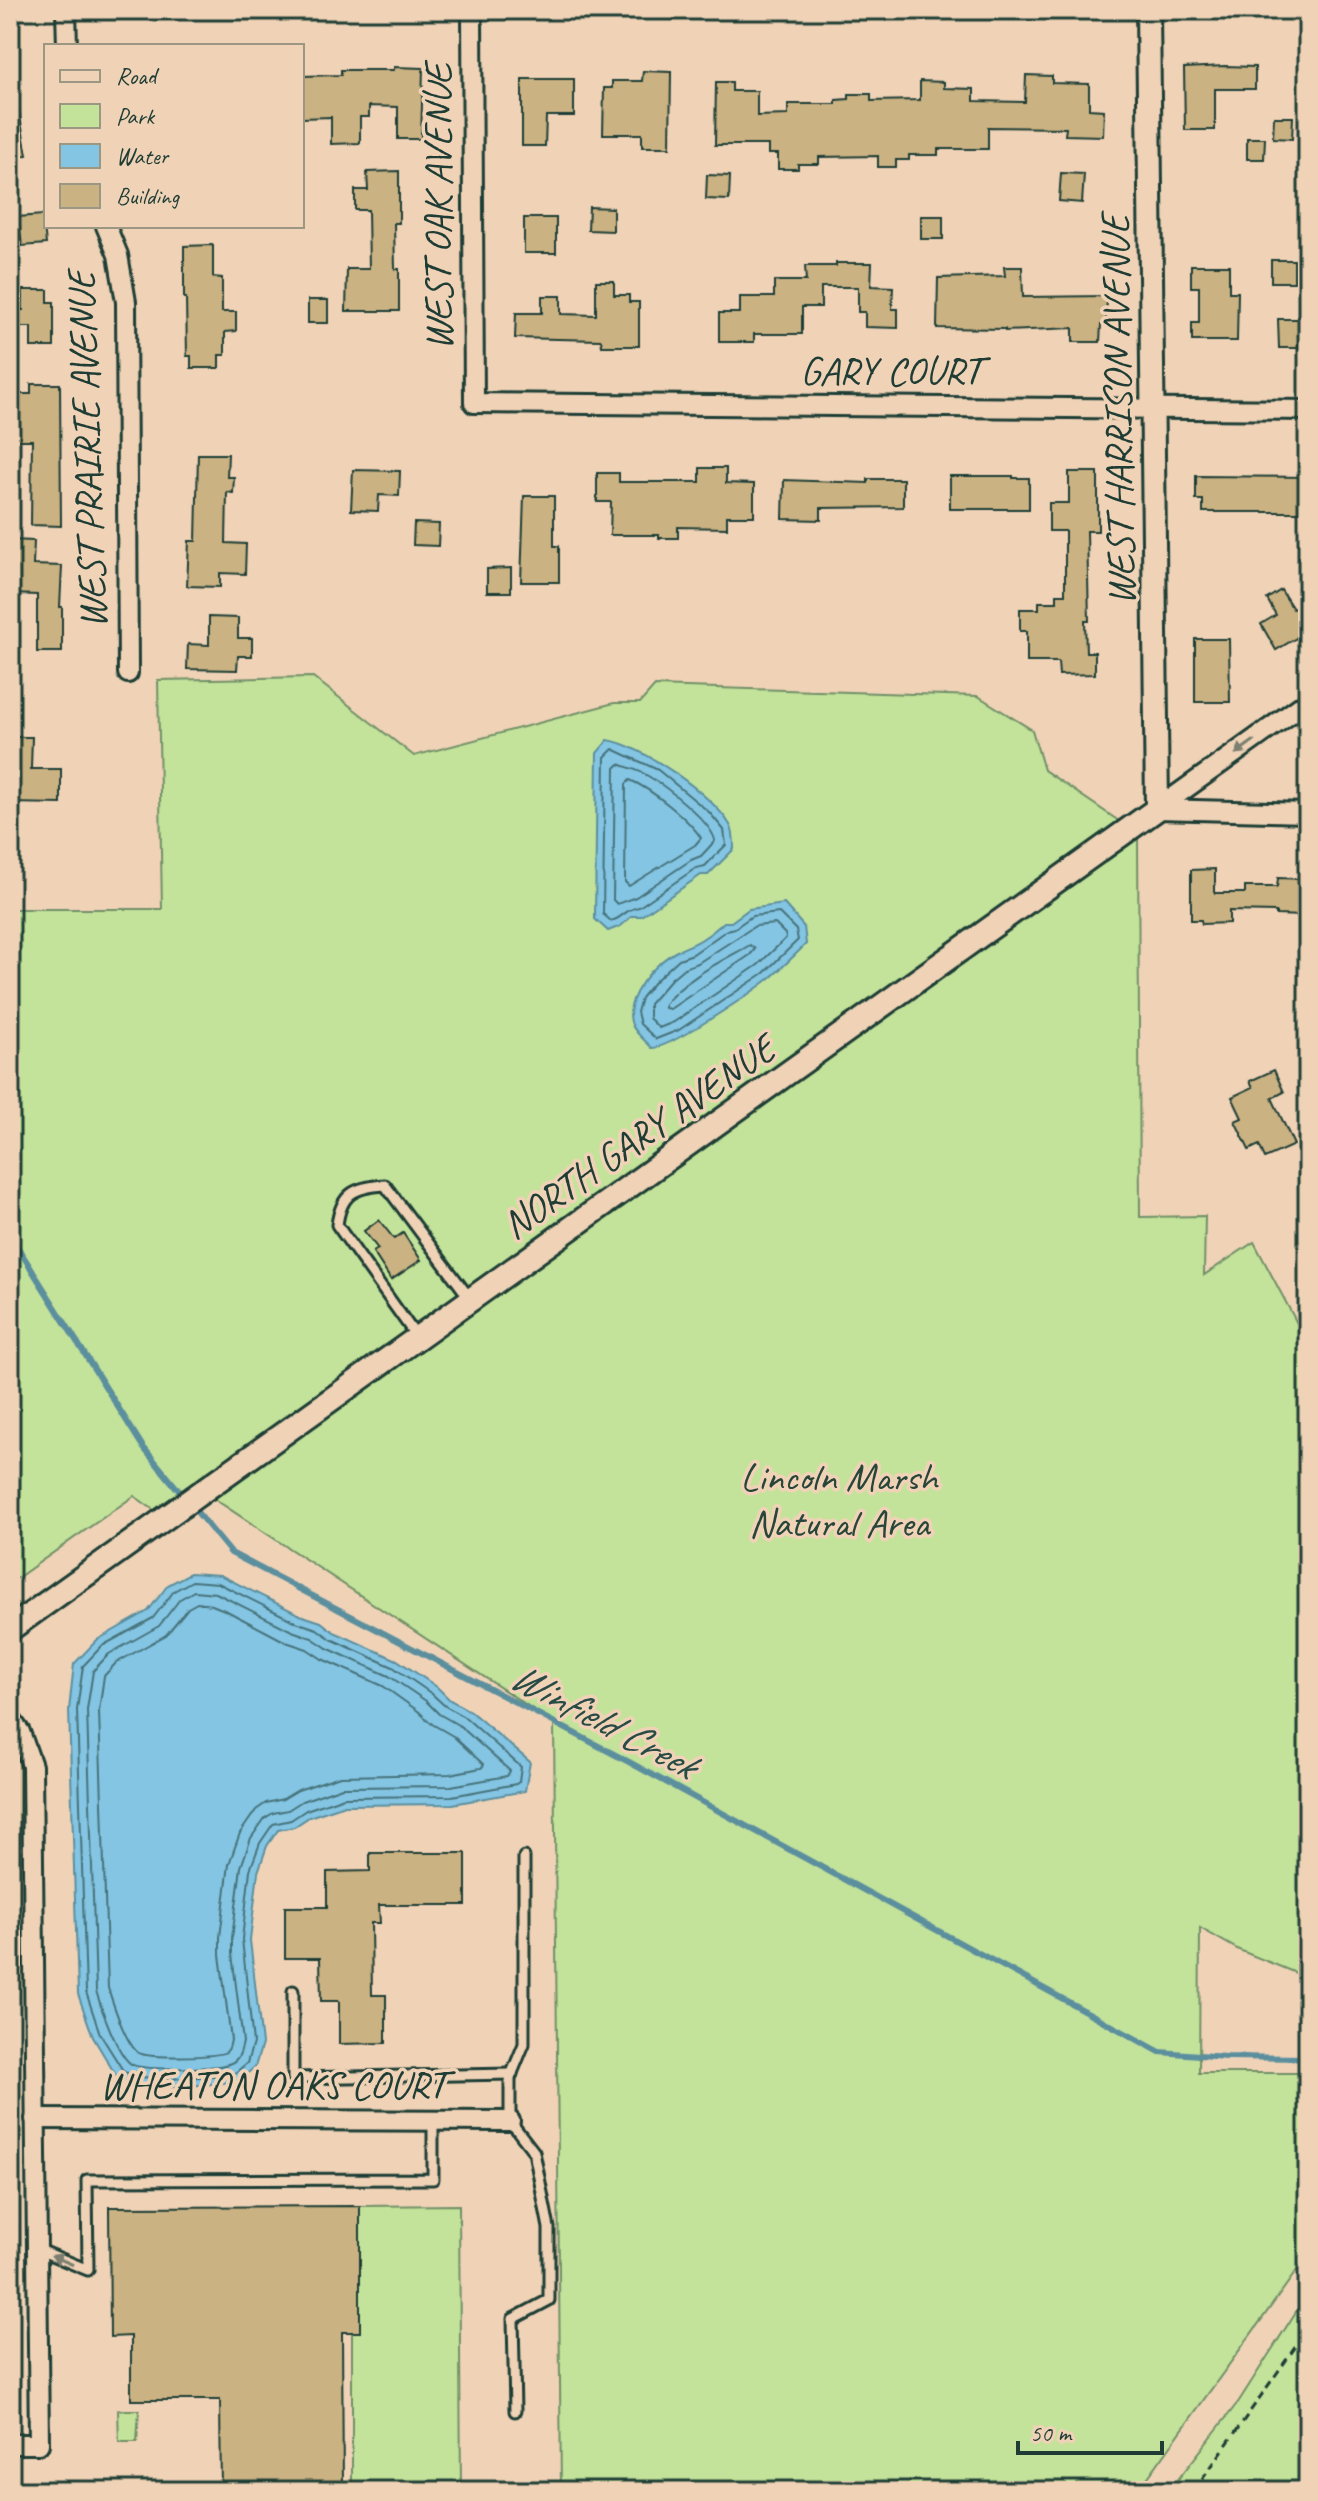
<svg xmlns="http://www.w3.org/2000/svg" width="1318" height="2501" font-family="Caveat,sans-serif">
<rect width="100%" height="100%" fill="#f0d3b7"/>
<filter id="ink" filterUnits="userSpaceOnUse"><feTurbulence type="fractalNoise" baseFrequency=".0125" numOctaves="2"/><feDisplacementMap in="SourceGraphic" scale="16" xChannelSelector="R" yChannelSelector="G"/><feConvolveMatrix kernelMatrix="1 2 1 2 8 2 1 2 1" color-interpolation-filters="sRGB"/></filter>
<g filter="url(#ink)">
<path fill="#e1c6a5" d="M22,1759L26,2009H10V1765Z"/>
<g fill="#c3e29a" stroke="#719067" stroke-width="2">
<path d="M313,677L414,756L614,703H640L655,686L978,696L1032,730L1044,770L1138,834L1140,1217L1205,1216L1204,1275L1254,1242L1308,1344V1978L1239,1950L1200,1928L1199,2073H1308V2255L1138,2491H561L554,1723L202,1491L164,1517L134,1496L10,1583V909H162L158,680Z"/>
<path d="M459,2205L461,2491H352V2332L360,2331L359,2206Z"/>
<path d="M1308,2293V2491H1169L1239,2401Z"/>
<path d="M118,2410H139L137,2442H119Z"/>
</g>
<g fill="#84c5e4" stroke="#5c8f9e" stroke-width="2">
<path d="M608,740C641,745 713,795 730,825C734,831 734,841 734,849L708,875H701L641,916H632L621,926L608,931L595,919L597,753Z"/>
<path d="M784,904L804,927L806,944C794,956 782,968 769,979C751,993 671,1048 652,1048C646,1041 636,1034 632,1025C622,999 655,962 677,951C687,946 696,944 705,937C712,933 718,927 724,922H731L749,909Z"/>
<path d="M190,1573L220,1575L300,1615L321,1622L334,1632L397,1660L437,1687L450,1700L470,1711L530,1762L525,1791L453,1804L345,1805L309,1817L294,1827L278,1830L267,1846L258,1872L250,1940L262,2044L255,2067L238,2081L214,2084L171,2087L138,2085L118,2079L93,2037L78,1994L69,1710L74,1664L97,1640L148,1611L168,1585Z"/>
</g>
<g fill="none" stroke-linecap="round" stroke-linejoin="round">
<g stroke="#47737a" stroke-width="2">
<path d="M613,749L658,770L709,812L724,830L726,845L705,866L696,868L639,907C625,909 623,918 611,921L603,914L605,757Z"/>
<path d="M619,764C629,768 639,770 648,776C664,785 713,823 715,841L701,856L691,860L636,897L617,904L613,900L615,768Z"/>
<path d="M630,780C651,789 689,819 701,838L695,845L629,886L625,882L626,784Z"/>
<path d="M779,913L796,930L798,940L764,973L679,1030L656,1039L640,1024L637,1012L641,998L655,981L679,959L693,954L727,930L735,928L752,916Z"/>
<path d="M775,924L785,934L786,938L758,965L674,1022L659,1028L649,1018V1004L672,978L684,968L698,963L755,926Z"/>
<path d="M750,945L755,949L750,955L670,1009L665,1008V1004C684,979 722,961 750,945Z"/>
<path d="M192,1581L218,1583L296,1622L317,1629L331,1639L393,1667L432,1694L445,1706L466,1718L521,1767L519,1782L516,1784L452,1796L344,1797L306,1810L291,1820L273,1824L260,1843L250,1870L242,1939L253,2043L247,2063L235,2073L213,2076L170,2079L140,2077L124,2072L100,2034L86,1992L77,1710L83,1666L102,1646L153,1618L174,1591Z"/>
<path d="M194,1591L216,1593L292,1631L312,1638L327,1648L389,1676L426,1701L439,1714L460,1726L510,1771L507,1776L451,1786L342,1787L302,1801L288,1810L273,1813L265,1818L251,1838L241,1867L232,1938V1954L243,2042C241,2050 240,2059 231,2063C219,2069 142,2071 131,2064C117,2054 101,2008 96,1991L87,1710L93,1671L109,1654L159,1626L180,1599Z"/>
<path d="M197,1603L212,1605L227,1611L286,1642L307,1649L322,1659L383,1686L418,1711L432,1724L453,1736L484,1765L481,1768L450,1774L340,1776L298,1790L283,1799L266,1803L256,1810L240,1833L229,1864L220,1937V1955L231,2040C230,2044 230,2049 226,2052C217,2057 144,2059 137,2052C124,2039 114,2006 108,1988L99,1711L104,1676L116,1663L166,1635L188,1608Z"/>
</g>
<g stroke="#5c8f9e" stroke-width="6">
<path d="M10,1235L143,1447L185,1498"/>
<path d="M192,1506L231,1553L629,1762L1160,2052L1226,2057L1308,2058"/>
</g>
</g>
<g fill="#cbb282" stroke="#1f3d34" stroke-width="2">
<path d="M1225,66L1255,67V89H1215V130H1185L1184,68Z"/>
<path d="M394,67L423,68L421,139H398V107L369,106V117H360V143L331,144V117L302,118V76L341,75V70H394Z"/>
<path d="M643,71L671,72L670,147H642V134H603L604,88H612V81H642Z"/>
<path d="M1026,75L1052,76V83L1089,84V109L1104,110L1103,136L1065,135L1066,128L988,127V149H938V155H909V160H896V167H878V156L819,157V164H798V169H778V154H768V145H715L716,82H732V91H757V116L788,115V104H836V100L849,99V94H871V101L920,100V81L944,82V88L974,89V101L1025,102Z"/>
<path d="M522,79H574V116H546L545,146H522Z"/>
<path d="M18,106L27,155L10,158V107Z"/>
<path d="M1274,117H1293L1292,139L1273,138Z"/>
<path d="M1247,138H1265L1264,159H1247Z"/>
<path d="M399,171V223H394L395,269H399V311H346L347,269H369L368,210H355V190H368L367,172Z"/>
<path d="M1061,173L1084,174L1082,203L1059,201Z"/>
<path d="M707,175L730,176L729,200L706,199Z"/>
<path d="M589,207L613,208V231L588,230Z"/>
<path d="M43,215L46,244L22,246L18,217Z"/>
<rect x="921" y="216" width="22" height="23"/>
<rect x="524" y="218" width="32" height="35"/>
<path d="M213,245V277L222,278V312H236V331L225,332V355H219V368H191V356H187L186,298H184V246Z"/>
<rect x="1271" y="260" width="23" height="22"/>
<path d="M836,263H872L871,286L893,287L892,309H898V328L865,327V312H858V287H821V307H802V334H754V342H719V313H740V297H774V281H806L805,266H836Z"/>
<path d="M1191,265H1229V292H1238L1237,341H1192V323H1199V287H1191Z"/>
<path d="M1004,267H1022L1023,297L1107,296L1106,325H1101L1100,342H1073V328L1005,331V329L937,328L938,278L1005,276Z"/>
<path d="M596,281H614V295H629V302H639V346H602L601,340L515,338L516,313H542V296H561V314L596,315Z"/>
<path d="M23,290H48V302H54V347H31V327H12V310H23Z"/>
<rect x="308" y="300" width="20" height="23"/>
<path d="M1278,319H1299V348H1279Z"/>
<path d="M31,384H60L61,526L31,525L32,440H13V394H31Z"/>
<path d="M198,454H228L227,477H234L233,493L227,492L226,543L246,544L245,574L220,573V587L187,586L189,541H196Z"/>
<path d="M700,468H726V483L754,484V516H727V528L678,527V538H659V535H610L611,502H597V473H619V482H700Z"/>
<path d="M353,470L400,471L399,496L379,495L378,511L351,510Z"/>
<path d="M1069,472H1098V531H1087L1089,621H1085L1086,652H1095V674L1059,675L1058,662H1027V631H1020V609H1039V602H1057V594H1065V531H1049V503H1069Z"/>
<path d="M950,476H1013V478H1029V509H950Z"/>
<path d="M1196,476L1308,477V509H1304V512H1203V500H1196Z"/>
<path d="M868,479H903V507L821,508V520L783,519L784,480L868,483Z"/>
<path d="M524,496H554V546H559V582H521Z"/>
<path d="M414,523L439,524L438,546L413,545Z"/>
<path d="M11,540L34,541L33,565L62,566L60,607H62V652H37V595L10,594Z"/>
<path d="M511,568V592H487V569Z"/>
<path d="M1281,590L1293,609L1308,600V631L1276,650L1261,624L1276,615L1267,599Z"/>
<path d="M209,617L238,618V638H252V656H238L237,670L187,669L188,644L209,645Z"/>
<path d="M1195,639H1229L1230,702H1195Z"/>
<path d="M10,737H32L31,769H61V804L10,803Z"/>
<path d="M1215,869V893H1245V887H1277L1278,878L1303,879L1302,916L1276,915V912L1229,911V923L1202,924L1201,920H1191V870Z"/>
<path d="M1274,1070L1284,1092L1272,1098L1294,1145L1265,1158L1259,1145L1249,1150L1235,1121L1242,1118L1232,1097L1253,1087L1250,1081Z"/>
<path d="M379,1220L394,1239L403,1233L421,1260L391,1280L373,1252L378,1249L364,1231Z"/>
<path d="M370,1853H466V1905H379L380,1923H371L372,1995H386V2043L339,2044V2001H321L320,1958H285V1907H327V1872L370,1871Z"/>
<path d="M360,2206V2332H342L343,2491H221L220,2400H131V2336L110,2337L109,2207Z"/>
</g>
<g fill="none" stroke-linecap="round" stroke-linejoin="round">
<g stroke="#1f3d34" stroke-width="15">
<g id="service">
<path d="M416,1336L337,1225C341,1193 355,1187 385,1185L471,1300"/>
<path d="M293,1991V2078L512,2074"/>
<path d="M37,2249L88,2270L87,2180L433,2179V2121"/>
<path d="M515,2411L513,2319L549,2300V2228L534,2152L510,2121V2078L524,2044V1857"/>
</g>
</g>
<g stroke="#1f3d34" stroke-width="24">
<g id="minor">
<path d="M66,10L67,46"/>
<path d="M472,10L474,403L1308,410"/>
<path d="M106,226L118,255L126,302L128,673"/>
<path d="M1157,809L1308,701"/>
<path d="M1157,809L1308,813"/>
<path d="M10,1718L20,1732L32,1766L39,2444H10"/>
<path d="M35,2119L510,2121"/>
</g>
</g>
<g stroke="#1f3d34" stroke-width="28">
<path id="tertiary" d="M10,1629L1157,809L1148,10"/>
</g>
<path stroke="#1f3d34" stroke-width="3" stroke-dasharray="8 6" stroke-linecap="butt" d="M1194,2491L1308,2329"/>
<use href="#service" stroke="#f0d3b7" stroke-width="9"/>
<use href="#minor" stroke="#f0d3b7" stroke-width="18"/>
<use href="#tertiary" stroke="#f0d3b7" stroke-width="22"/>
</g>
<defs><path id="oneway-solid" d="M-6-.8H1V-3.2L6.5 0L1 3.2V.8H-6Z" transform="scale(2)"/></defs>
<g fill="#7d806f">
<use href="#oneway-solid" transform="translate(1245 747) rotate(144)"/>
<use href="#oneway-solid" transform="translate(62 2260) rotate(-157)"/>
</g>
</g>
<g text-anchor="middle" stroke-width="7" stroke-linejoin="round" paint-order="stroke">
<g font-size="40" fill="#1f3d34" stroke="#f0d3b7">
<text transform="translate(437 207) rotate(-90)" y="14">WEST OAK AVENUE</text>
<text x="891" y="384">GARY COURT</text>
<text transform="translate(1117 410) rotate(-91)" y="14">WEST HARRISON AVENUE</text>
<text transform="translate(86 450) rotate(-92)" y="14">WEST PRAIRIE AVENUE</text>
<text transform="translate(638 1136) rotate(-35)" y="14">NORTH GARY AVENUE</text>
<text x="273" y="2098">WHEATON OAKS COURT</text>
</g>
<g font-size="40" fill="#274539" stroke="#f0d3b7">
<text x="839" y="1490">Lincoln Marsh<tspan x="839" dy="46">Natural Area</tspan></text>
</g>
<g font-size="42" font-style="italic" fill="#294b46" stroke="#f0d3b7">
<text transform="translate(604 1719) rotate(28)" y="15">Winfield Creek</text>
</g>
</g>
<rect width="1318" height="2501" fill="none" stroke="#f0d3b7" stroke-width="40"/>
<rect x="20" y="20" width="1278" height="2461" fill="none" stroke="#1f3d34" stroke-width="3" filter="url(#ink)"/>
<rect x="44" y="44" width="260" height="184" fill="#f0d3b7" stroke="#9c9783" stroke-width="2"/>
<rect x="60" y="70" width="40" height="12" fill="#f0d3b7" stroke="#9c9783" stroke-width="2"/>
<text x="116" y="84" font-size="24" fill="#1f3d34">Road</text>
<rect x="60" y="104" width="40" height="24" fill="#c3e29a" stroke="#9c9783" stroke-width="2"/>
<text x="116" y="124" font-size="24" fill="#1f3d34">Park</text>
<rect x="60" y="144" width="40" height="24" fill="#84c5e4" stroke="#9c9783" stroke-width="2"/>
<text x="116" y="164" font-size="24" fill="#1f3d34">Water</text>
<rect x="60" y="184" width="40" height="24" fill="#cbb282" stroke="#9c9783" stroke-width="2"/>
<text x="116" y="204" font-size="24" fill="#1f3d34">Building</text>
<path d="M1018 2441v12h144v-12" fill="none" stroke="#1f3d34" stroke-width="4"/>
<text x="1030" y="2441" font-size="24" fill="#1f3d34" stroke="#f0d3b7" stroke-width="6" paint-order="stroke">50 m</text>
</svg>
